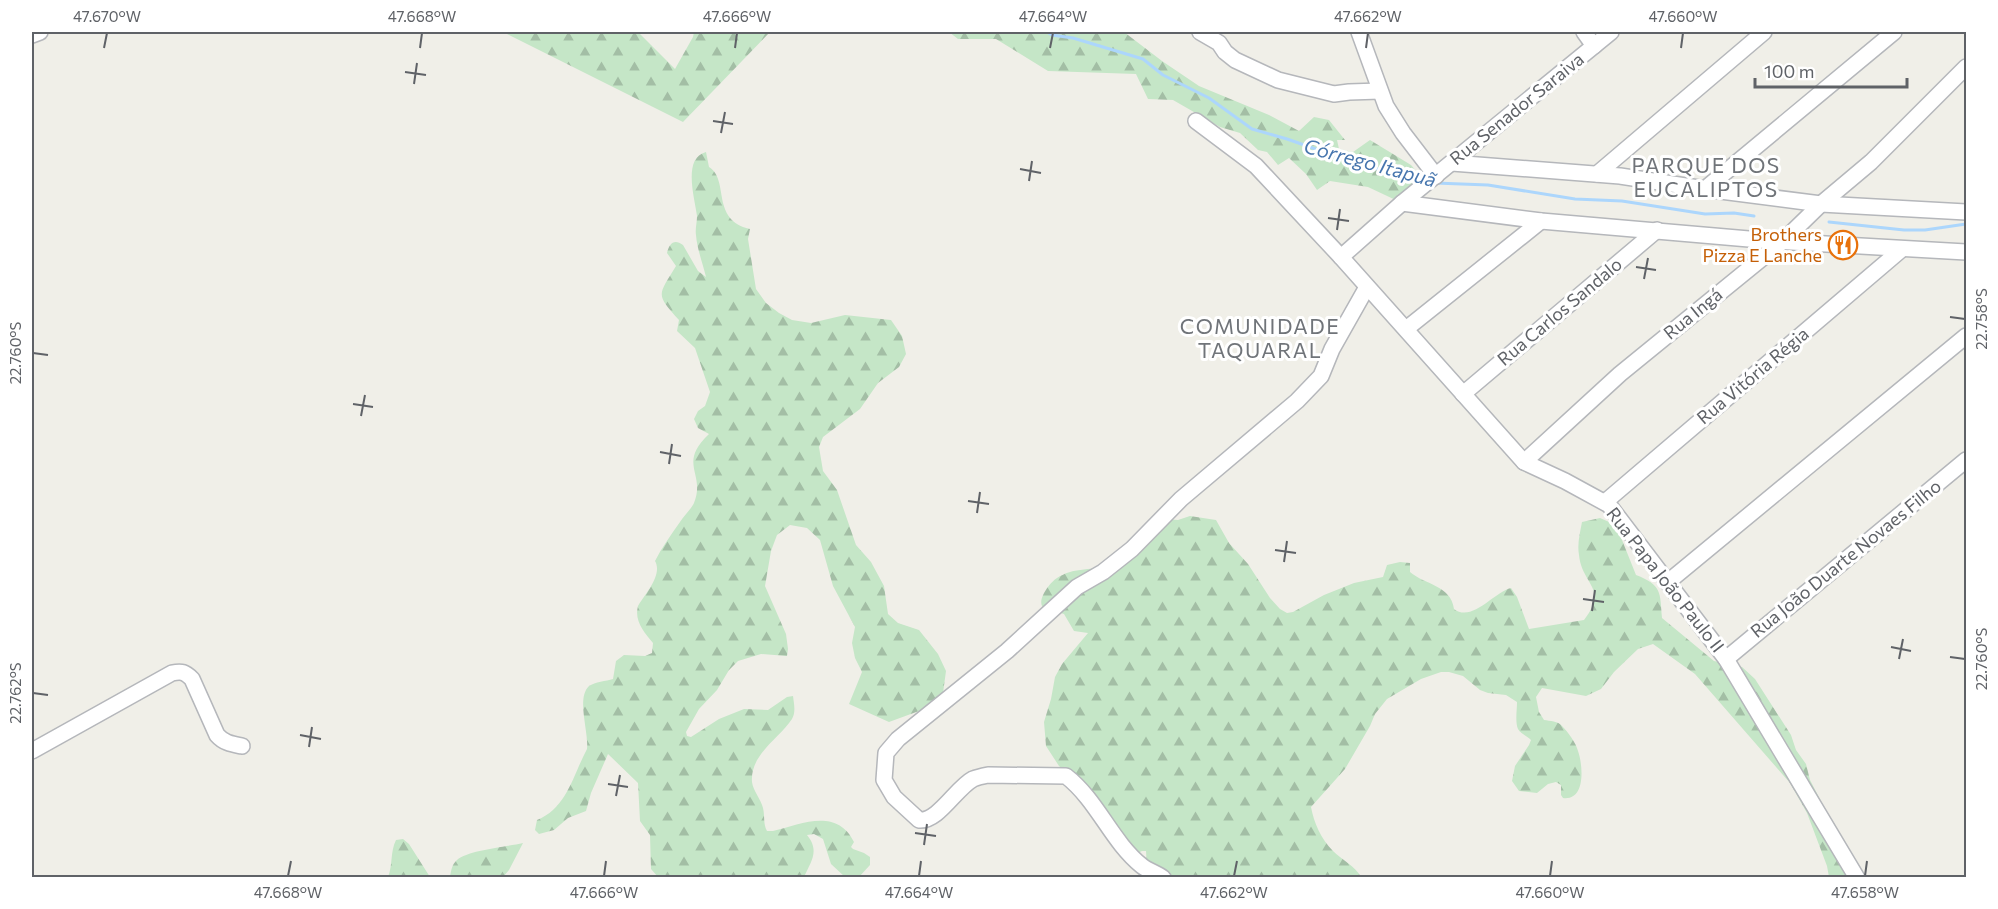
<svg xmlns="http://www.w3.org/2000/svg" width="1998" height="909" font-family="Commissioner,sans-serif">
<defs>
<pattern id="forest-firs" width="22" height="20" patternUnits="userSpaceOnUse" patternTransform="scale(1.5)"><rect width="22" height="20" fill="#c5e6c7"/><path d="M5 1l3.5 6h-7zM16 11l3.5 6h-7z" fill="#a3bea5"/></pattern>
</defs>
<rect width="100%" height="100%" fill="#f0efe8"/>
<g fill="url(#forest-firs)">
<path d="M503,32H638L675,69L693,37L694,32H770L683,122Z"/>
<path d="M949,32H1124L1162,61L1199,86L1269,115L1299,131L1314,117L1329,120L1345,140H1337L1339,149L1353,152L1370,140L1411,165L1427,183L1402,203L1368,187L1330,181L1317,190L1306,174L1289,158L1278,165L1267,152L1258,150L1240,133L1220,127L1173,100L1148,99L1136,74L1048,71L996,39H958Z"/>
<path d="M706,152L709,167C730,180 710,220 750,229L748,239L756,289L766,303L779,313L792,320L811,323L845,315L891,320L902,336L906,354L899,367L878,383L860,409L823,437L819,447L823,471L837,490L856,545L871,562L884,586L888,614L898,623L919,630L938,654L946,671L943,693L954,699L953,706L938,713L919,711L889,722L849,704L862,672L855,658L852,643L855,627L833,586L820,540L807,528L790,525L777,535L771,551L765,586L786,634L788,649L787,656L761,654L738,661L729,670L717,690L699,709L686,732L687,736L691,737L719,719L744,709L768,710L787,697L793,696C794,704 796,712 792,719C779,739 750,754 752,782C753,791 761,799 763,808C765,816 763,824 767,831H773C801,824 837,807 854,842L851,847L853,849L864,853L870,857V865L859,877H845L831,864L823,839L814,834L807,835C820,851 811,861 804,877H658L651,869L650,835L640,821L638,783L608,754L591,793L586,811L568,818L554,830L539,834L535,830L537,820C567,808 573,775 587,749C589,732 576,698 589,686C595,682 606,681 613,679L616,661L624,655L645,656L652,653L653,643C644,632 634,621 638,606C645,594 663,575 655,561C662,547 671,535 680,522C684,516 691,509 694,503C706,473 677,464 709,434L698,428L694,419L698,411L705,406L710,392L695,348L677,331L679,320C655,293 658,296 676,266L667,253C669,244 674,238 683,245L698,271L706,277C703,264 697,249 696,235C695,229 697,223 697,216C695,199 682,158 706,152Z"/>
<path d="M1190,516L1216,520L1229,543L1248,564L1270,598L1280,609L1287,613L1293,612L1324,595L1354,583L1383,577L1387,565L1400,562L1410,563V572C1425,585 1451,585 1454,609C1472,623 1494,592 1511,588L1517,597L1529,629L1584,620C1609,588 1582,585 1579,555C1577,544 1580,533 1582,522L1600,518L1616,525L1636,575C1662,585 1660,592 1662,618L1714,661L1742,667L1755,679L1791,735L1796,750L1806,764L1810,780L1825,809L1834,823L1859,877H1829L1827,866L1807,813L1790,783L1695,674L1653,644L1638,649L1614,672L1601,689L1586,696L1542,688L1536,697L1539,712L1544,720C1550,721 1558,721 1562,726C1568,732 1576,743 1578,751C1583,765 1586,801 1563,798L1561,795V785L1556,782L1548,784L1537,793L1519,791L1512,781L1515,766L1529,745L1531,740C1527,736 1521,734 1518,729C1515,722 1517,710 1517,702L1506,695L1488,693L1480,690L1463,676L1449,672H1441L1421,679L1387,699L1375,714L1370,726L1345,769L1311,807C1314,823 1321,839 1333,851C1342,860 1355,866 1361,877H1135L1145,873L1147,867L1146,851H1142L1133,855L1072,778L1059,766L1046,746L1044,722L1051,699L1055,677L1062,664L1088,633L1074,631L1064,614C1058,612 1050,612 1045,609C1034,603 1050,582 1057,578C1060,576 1066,573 1070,572C1079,569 1089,570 1098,567L1165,519L1178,520Z"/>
<path d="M403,839L409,844L430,877H388C393,865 390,852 396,840Z"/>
<path d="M523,843L509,870L503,877H450C451,871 452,864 457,860C468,850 506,847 523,843Z"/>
</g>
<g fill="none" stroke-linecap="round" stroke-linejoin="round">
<g stroke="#acd6fc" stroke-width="3">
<path d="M1047,32L1052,35L1073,38L1143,59L1163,75L1209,98L1252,129L1287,139L1350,161L1419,181"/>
<path d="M1435,183L1488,185L1575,199L1622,201L1705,214L1734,213L1754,216"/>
<path d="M1829,222L1904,230H1925L1966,224"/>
</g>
<g stroke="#b5b7bb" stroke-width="18">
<g id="minor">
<path d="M1200,32L1219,43L1225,52L1235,60L1278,80L1334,94L1349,92L1380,91"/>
<path d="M1359,32L1386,106L1403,133L1436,176"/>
<path d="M1584,32L1594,46"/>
<path d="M32,35L40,32"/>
<path d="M1196,121L1256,166L1341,257L1524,462L1565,481L1609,505L1726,659L1857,878"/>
<path d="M1452,163L1620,176L1705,189L1821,204L1966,212"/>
<path d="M1597,174L1764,32"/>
<path d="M1705,189L1894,32"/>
<path d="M1402,203L1541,221L1772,241L1966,252"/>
<path d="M1341,257L1402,203L1611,32"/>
<path d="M1406,329L1541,221"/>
<path d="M1463,394L1657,230"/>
<path d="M1524,462L1620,374L1782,242L1821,204L1871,162L1966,67"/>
<path d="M1605,502L1902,249"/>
<path d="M1668,582L1966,336"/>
<path d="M1726,659L1966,460"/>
<path d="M32,751L172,673C182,671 185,672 192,679L217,735C224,743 232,744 242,746"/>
<path d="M1163,878C1157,873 1148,871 1142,866C1111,841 1098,801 1066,776L988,775C983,776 978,777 973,779C956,788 938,822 919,820L894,797L884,780L886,753L898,739L1007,651L1077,587L1103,572L1132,549L1181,499L1297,401L1321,376L1332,349L1367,287"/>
</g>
</g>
<use href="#minor" stroke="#fff" stroke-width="15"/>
</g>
<path fill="none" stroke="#5f6267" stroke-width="2" d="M104,48L107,33M420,48L422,33M735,48L737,33M1050,48L1053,33M1366,48L1368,33M1681,48L1683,33M405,72L426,75M414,84L417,63M713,121L733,124M721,133L725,112M1020,169L1041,173M1029,181L1032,161M1328,218L1349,221M1337,230L1340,209M1636,267L1656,270M1644,279L1648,258M1950,317L1965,319M33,353L48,355M353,404L373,407M361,416L365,395M660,452L681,456M669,464L672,444M968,501L989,504M977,513L980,492M1275,550L1296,553M1284,562L1287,541M1583,599L1604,602M1592,611L1595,590M1891,647L1911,651M1950,657L1965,659M1899,659L1903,639M33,693L48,695M300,735L321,739M309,747L312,727M608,784L628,787M616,796L620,775M915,833L936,836M924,845L927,824M288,876L291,861M604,876L606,861M919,876L921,861M1234,876L1237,861M1550,876L1552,861M1865,876L1867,861"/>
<defs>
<g id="restaurant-ring" transform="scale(1.5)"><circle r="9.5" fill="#fff" stroke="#e8710a" stroke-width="1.5"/><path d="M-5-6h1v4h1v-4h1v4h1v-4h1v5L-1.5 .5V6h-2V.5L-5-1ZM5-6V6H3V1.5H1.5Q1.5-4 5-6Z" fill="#e8710a"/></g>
</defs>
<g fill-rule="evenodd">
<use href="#restaurant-ring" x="1843" y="245"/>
</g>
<g text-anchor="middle" stroke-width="6" stroke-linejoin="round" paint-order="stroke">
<g font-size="18" fill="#5f6267" stroke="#fff">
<text transform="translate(1517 109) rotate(-39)" y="6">Rua Senador Saraiva</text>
<text transform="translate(1560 312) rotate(-40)" y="6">Rua Carlos Sandalo</text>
<text transform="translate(1693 314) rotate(-39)" y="6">Rua Ingá</text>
<text transform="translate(1753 376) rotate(-40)" y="6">Rua Vitória Régia</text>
<text transform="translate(1846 559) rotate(-39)" y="6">Rua João Duarte Novaes Filho</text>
<text transform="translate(1665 580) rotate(52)" y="6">Rua Papa João Paulo II</text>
</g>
<g font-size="18" fill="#c56008" stroke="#fff" text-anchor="end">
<text x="1822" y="241">Brothers<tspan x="1822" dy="21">Pizza E Lanche</tspan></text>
</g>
<g font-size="20" font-style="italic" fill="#4776ae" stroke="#fff">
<text transform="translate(1370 163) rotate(15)" y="7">Córrego Itapuã</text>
</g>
<g font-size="21" letter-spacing="1.5" fill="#707479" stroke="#fff">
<text x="1706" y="173">PARQUE DOS<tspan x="1706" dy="24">EUCALIPTOS</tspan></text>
<text x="1260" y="334">COMUNIDADE<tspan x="1260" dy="24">TAQUARAL</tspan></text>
</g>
</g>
<rect width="1998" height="909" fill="none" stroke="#ffffff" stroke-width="66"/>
<path d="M1755 78v9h152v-9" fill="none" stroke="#5f6267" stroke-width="3"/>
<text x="1764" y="78" font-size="18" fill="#5f6267" stroke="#ffffff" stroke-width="4.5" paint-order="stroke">100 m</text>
<rect x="33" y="33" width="1932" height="843" fill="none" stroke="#5f6267" stroke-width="2"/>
<g font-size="15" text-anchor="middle" fill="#5f6267">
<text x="107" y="22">47.670°W</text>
<text x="422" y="22">47.668°W</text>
<text x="737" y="22">47.666°W</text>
<text x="1053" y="22">47.664°W</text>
<text x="1368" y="22">47.662°W</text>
<text x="1683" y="22">47.660°W</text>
<text transform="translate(1982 319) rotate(-90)" y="5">22.758°S</text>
<text transform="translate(16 353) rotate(-90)" y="5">22.760°S</text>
<text transform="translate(1982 659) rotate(-90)" y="5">22.760°S</text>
<text transform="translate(16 693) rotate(-90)" y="5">22.762°S</text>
<text x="288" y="898">47.668°W</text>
<text x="604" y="898">47.666°W</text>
<text x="919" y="898">47.664°W</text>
<text x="1234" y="898">47.662°W</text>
<text x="1550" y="898">47.660°W</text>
<text x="1865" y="898">47.658°W</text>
</g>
</svg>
